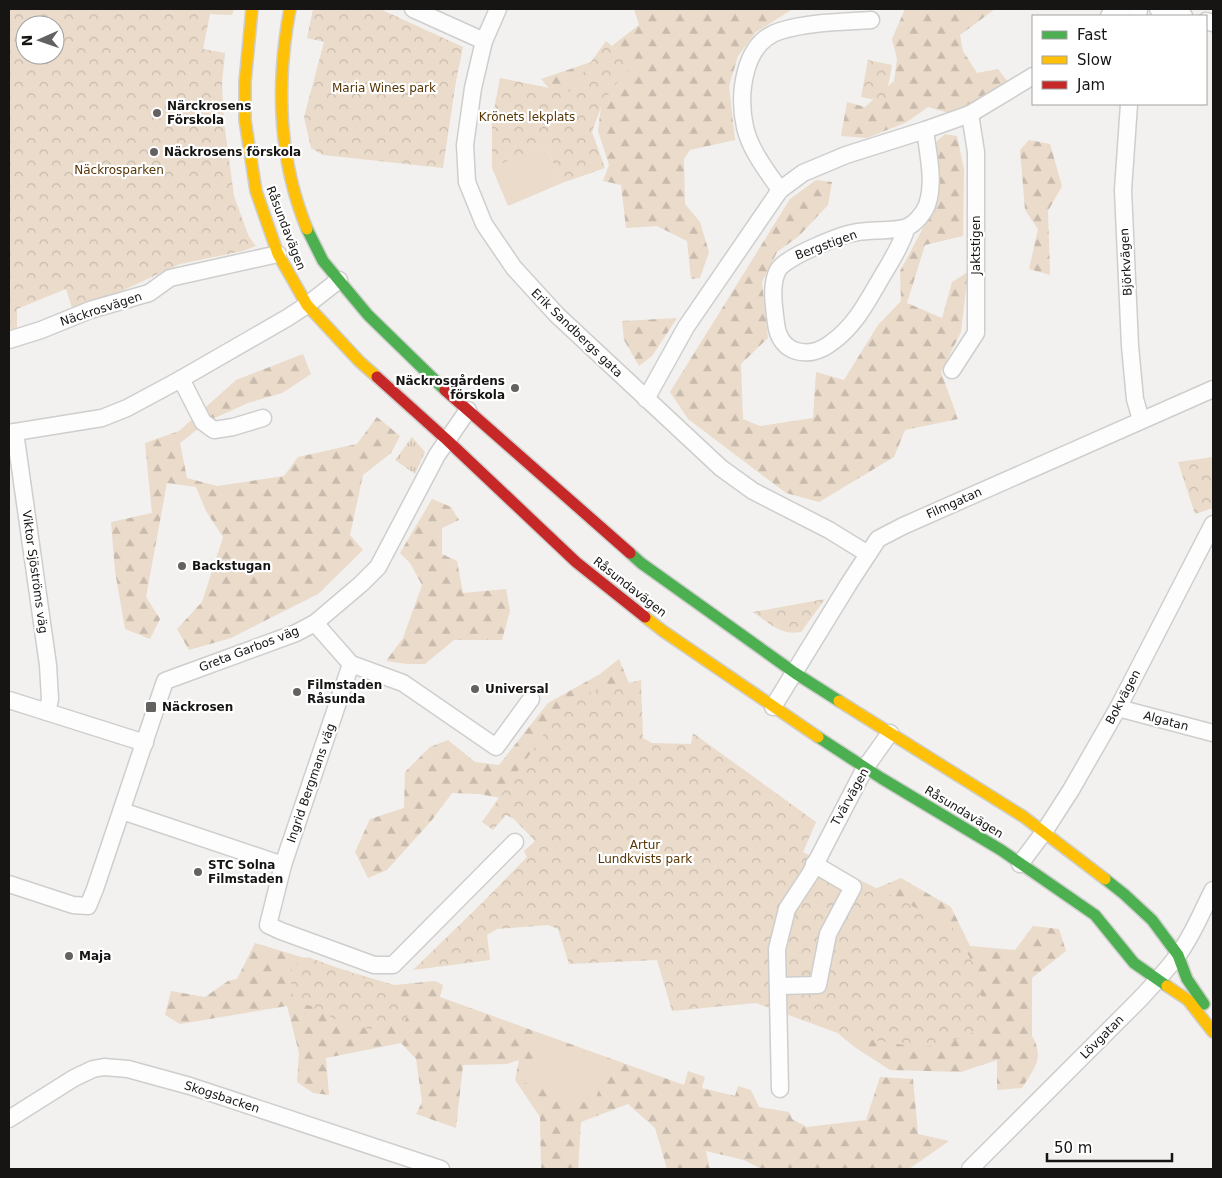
<svg xmlns="http://www.w3.org/2000/svg" width="1222" height="1178" font-family="'DejaVu Sans',sans-serif">
<defs>
<pattern id="grass-tufts" width="24" height="20" patternUnits="userSpaceOnUse" patternTransform="scale(1.25)"><rect width="24" height="20" fill="#eadbca"/><path d="M3 7l-1-3M5 7V3M7 7l1-3M15 17l-1-3M17 17v-4M19 17l1-3" fill="none" stroke="#c8bbad"/></pattern>
<pattern id="forest-firs" width="22" height="20" patternUnits="userSpaceOnUse" patternTransform="scale(1.25)"><rect width="22" height="20" fill="#eadbca"/><path d="M5 1l3.5 6h-7zM16 11l3.5 6h-7z" fill="#c8bbad"/></pattern>
<pattern id="park-crowns" width="20" height="18" patternUnits="userSpaceOnUse" patternTransform="scale(1.25)"><rect width="20" height="18" fill="#eadbca"/><path d="M2 6a3 3 0 1 1 6 0M12 15a3 3 0 1 1 6 0" fill="none" stroke="#c8bbad"/></pattern>
</defs>
<rect width="100%" height="100%" fill="#f2f1ef"/>
<path fill="url(#grass-tufts)" d="M412,437L425,452L415,474L395,460Z"/>
<g fill="url(#forest-firs)">
<path d="M634,9H793L756,32L738,56L729,86L735,140L690,150L684,159L685,204L700,222L709,252L700,278L691,279L687,241L657,226L626,228L621,185L603,181L609,165L598,131L601,107L553,93L541,79L591,62L639,25Z"/>
<path d="M905,9H995L960,35L963,51L977,73L998,69L1008,82L955,115L928,107L907,122L867,138L841,136L847,102L865,107L894,81L897,59L892,39Z"/>
<path d="M945,134L957,136L964,169L963,236L925,245L907,303L942,318L952,282L968,272L961,332L941,372L958,419L905,430L894,457L819,502L786,493L688,419L670,392L790,199L816,180L832,182L828,205L799,236L777,252L762,282L768,338L741,364L743,419L760,426L813,418L816,372L844,380L878,325L901,301L900,271L938,200L936,142Z"/>
<path d="M1029,140L1050,144L1062,186L1048,211L1050,275L1029,269L1038,229L1025,210L1020,150Z"/>
<path d="M677,318L652,356L639,366L624,340L622,321Z"/>
<path d="M303,354L311,374L282,393L248,403L208,421L180,443L187,478L217,486L284,476L298,457L357,444L377,417L400,436L391,453L363,475L350,535L363,550L318,594L231,638L189,650L177,629L202,602L223,537L206,511L196,487L167,483L146,597L160,619L150,639L125,629L115,571L111,522L152,513L145,443L179,431L236,380Z"/>
<path d="M432,499L451,507L459,520L442,528V554L457,561L463,593L506,589L510,611L502,640H454L425,664H407L386,661L403,638L422,585L410,563L400,553Z"/>
<path d="M619,659L634,695L507,799L479,794L452,793L432,820L387,870L368,878L355,852L370,819L404,808L405,772L430,747L448,740L475,762L499,765L548,703L600,674Z"/>
<path d="M901,878L951,907L970,946L1015,950L1033,926L1059,929L1066,951L1032,978V1036C1045,1058 1034,1069 1022,1088L997,1090V1060L961,1072L890,1070L856,1048L820,1019L872,890Z"/>
<path d="M255,943L394,985L435,981L443,985L440,997L684,1085L688,1071L705,1077L702,1088L735,1096L738,1086L751,1090L759,1107L789,1112L792,1119L807,1127L866,1120L880,1077L913,1079L918,1134L949,1141L909,1169H761L744,1160L706,1151L710,1169H667L655,1128L628,1104L581,1122L578,1169L541,1168L540,1117L515,1080L519,1060L507,1064L463,1065L456,1128L416,1114L422,1102L416,1059L401,1043L326,1058L329,1095L313,1093L297,1082L299,1053L287,1006L180,1024L165,1015L171,991L205,997L228,981L237,979Z"/>
</g>
<g fill="url(#park-crowns)" fill-rule="evenodd">
<path d="M9,9H234L232,15L210,14L203,49L225,53L222,83L224,122L234,196L249,237L256,246L243,251L180,264L104,299L72,308L66,289L17,309V328L9,330ZM25,25H55V55H25Z"/>
<path d="M313,9H380L463,47L456,81L443,168L323,155L311,148L304,117L324,42L307,38Z"/>
<path d="M606,41L634,65L613,87L601,107L592,132L605,168L562,183L545,145L492,168V120L500,78L569,92Z"/>
<path d="M868,60L892,65L885,102L861,97Z"/>
<path d="M1213,457V508L1195,514L1178,462Z"/>
<path d="M825,599L801,632C781,636 768,622 753,612Z"/>
<path d="M641,680L643,738L652,743L691,744L693,733L816,822L803,852L951,925L976,968L986,1022L968,1036L922,1048L843,1035L756,1003L672,1011L657,960L569,964L558,929L548,925L497,929L487,935L490,960L413,970L482,903L527,857L524,851L535,841L514,819L506,815L493,830L482,822L570,697Z"/>
<path d="M308,957L394,989L409,1010L405,1021L370,1029L342,1023L311,1006L294,1001L291,987L292,966Z"/>
</g>
<g fill="#eadbca">
<path d="M545,145L562,183L508,206L492,168Z"/>
<path d="M539,1038L608,1060L594,1105L525,1083Z"/>
</g>
<g fill="none" stroke-linecap="round" stroke-linejoin="round">
<g stroke="#cececd" stroke-width="19">
<g id="street">
<path d="M413,9L484,41"/>
<path d="M498,9L484,41L473,88L465,145L467,182L484,224L514,268L557,315L721,468L753,491L829,530L868,554"/>
<path d="M1158,9L1184,16"/>
<path d="M1109,16L1124,9"/>
<path d="M1138,16L1139,9"/>
<path d="M1206,21L1213,23"/>
<path d="M1129,104L1123,190L1130,346L1135,399L1141,420"/>
<path d="M780,190C767,171 750,150 745,127C738,95 743,42 780,31C809,22 841,22 871,20"/>
<path d="M907,227C901,246 891,261 881,278C867,302 855,326 831,343C809,360 779,354 776,323C774,307 770,285 778,270C785,257 842,234 858,232C870,230 898,231 907,227C915,224 924,213 927,205C935,182 928,154 925,130"/>
<path d="M9,340L41,330L90,310L149,293L170,278L278,254"/>
<path d="M952,370L976,333V152L970,114"/>
<path d="M181,379L203,422L214,430L233,427L263,418"/>
<path d="M646,399L686,327L780,190L803,173L846,155L925,130L970,114L1033,76"/>
<path d="M15,432L48,665L50,699L47,712"/>
<path d="M9,433L102,418L127,408L181,379L287,318L307,305L339,280"/>
<path d="M315,623L351,664L403,683L496,747L531,699"/>
<path d="M351,664L283,865L268,925L281,931L374,965H393L515,842"/>
<path d="M9,700L145,743"/>
<path d="M773,707L848,585L878,539L903,526L1213,389"/>
<path d="M1118,708L1213,733"/>
<path d="M122,811L283,865"/>
<path d="M1020,864L1044,832L1071,790L1118,708L1213,524"/>
<path d="M9,884L73,905L88,906L95,889L165,681L296,633L315,623L361,584L378,567L437,455L468,410"/>
<path d="M778,986L818,985L828,934L853,887L814,864"/>
<path d="M780,1089L777,949L787,909L810,874L865,768L890,733"/>
<path d="M9,1119L74,1078L93,1069L104,1067L128,1069L190,1086L441,1169"/>
<path d="M970,1169L1140,999C1153,985 1167,970 1178,955C1193,935 1202,911 1213,890"/>
</g>
</g>
<g stroke="#cececd" stroke-width="14">
<g id="fast">
<path d="M307,229L323,261L368,315L445,390"/>
<path d="M630,553L641,563L795,673L839,701"/>
<path d="M818,737L881,778L1001,850L1095,915L1134,963L1167,986"/>
<path d="M1105,879L1124,894L1152,920L1178,955L1187,979L1204,1004"/>
</g>
</g>
<g stroke="#cececd" stroke-width="14">
<g id="slow">
<path d="M252,9L245,82V120L256,191L278,254L307,305L359,361L377,377"/>
<path d="M290,9C276,83 278,158 307,229"/>
<path d="M645,617L663,631L818,737"/>
<path d="M839,701L1024,817L1105,879"/>
<path d="M1167,986L1188,1000L1213,1032"/>
</g>
</g>
<g stroke="#cececd" stroke-width="14">
<g id="jam">
<path d="M377,377L447,440L576,562L645,617"/>
<path d="M445,390L630,553"/>
</g>
</g>
<use href="#street" stroke="#fdfdfd" stroke-width="16"/>
<use href="#fast" stroke="#4caf50" stroke-width="11"/>
<use href="#slow" stroke="#ffc107" stroke-width="11"/>
<use href="#jam" stroke="#c62828" stroke-width="11"/>
</g>
<g fill="#636261" stroke="#fff" stroke-width="2">
<circle cx="157" cy="113" r="5"/>
<circle cx="154" cy="152" r="5"/>
<circle cx="515" cy="388" r="5"/>
<circle cx="182" cy="566" r="5"/>
<circle cx="475" cy="689" r="5"/>
<circle cx="297" cy="692" r="5"/>
<rect x="145" y="701" width="12" height="12" rx="2.5"/>
<circle cx="198" cy="872" r="5"/>
<circle cx="69" cy="956" r="5"/>
</g>
<g text-anchor="middle" stroke-width="4.5" stroke-linejoin="round" paint-order="stroke">
<g font-size="12" fill="#573503" stroke="#fff">
<text x="384" y="92">Maria Wines park</text>
<text x="527" y="121">Krönets lekplats</text>
<text x="119" y="174">Näckrosparken</text>
<text x="645" y="849">Artur<tspan x="645" dy="14">Lundkvists park</tspan></text>
</g>
<g font-size="12" font-weight="bold" fill="#161514" stroke="#fff" text-anchor="start">
<text x="167" y="110">Närckrosens<tspan x="167" dy="14">Förskola</tspan></text>
<text x="164" y="156">Näckrosens förskola</text>
<text x="505" y="385" text-anchor="end">Näckrosgårdens<tspan x="505" dy="14">förskola</tspan></text>
<text x="192" y="570">Backstugan</text>
<text x="307" y="689">Filmstaden<tspan x="307" dy="14">Råsunda</tspan></text>
<text x="485" y="693">Universal</text>
<text x="162" y="711">Näckrosen</text>
<text x="208" y="869">STC Solna<tspan x="208" dy="14">Filmstaden</tspan></text>
<text x="79" y="960">Maja</text>
</g>
<g font-size="12" fill="#161514" stroke="#fff">
<text transform="translate(286 228) rotate(69)" y="4">Råsundavägen</text>
<text transform="translate(826 245) rotate(-20)" y="4">Bergstigen</text>
<text transform="translate(976 245) rotate(-90)" y="4">Jaktstigen</text>
<text transform="translate(1126 262) rotate(-93)" y="4">Björkvägen</text>
<text transform="translate(101 309) rotate(-18)" y="4">Näckrosvägen</text>
<text transform="translate(577 333) rotate(44)" y="4">Erik Sandbergs gata</text>
<text transform="translate(954 503) rotate(-24)" y="4">Filmgatan</text>
<text transform="translate(35 572) rotate(82)" y="4">Viktor Sjöströms väg</text>
<text transform="translate(630 587) rotate(38)" y="4">Råsundavägen</text>
<text transform="translate(249 649) rotate(-21)" y="4">Greta Garbos väg</text>
<text transform="translate(1123 697) rotate(-62)" y="4">Bokvägen</text>
<text transform="translate(1166 721) rotate(15)" y="4">Algatan</text>
<text transform="translate(311 783) rotate(-71)" y="4">Ingrid Bergmans väg</text>
<text transform="translate(850 797) rotate(-61)" y="4">Tvärvägen</text>
<text transform="translate(964 812) rotate(31)" y="4">Råsundavägen</text>
<text transform="translate(1102 1037) rotate(-45)" y="4">Lövgatan</text>
<text transform="translate(222 1097) rotate(18)" y="4">Skogsbacken</text>
</g>
</g>
<rect width="1222" height="1178" fill="none" stroke="#161514" stroke-width="20"/>
<rect x="1032" y="15" width="175" height="90" fill="#ffffff" stroke="#a2a1a1"/>
<rect x="1042" y="31" width="25" height="8" fill="#4caf50" stroke="#a2a1a1"/>
<text x="1077" y="40" font-size="15" fill="#161514">Fast</text>
<rect x="1042" y="56" width="25" height="8" fill="#ffc107" stroke="#a2a1a1"/>
<text x="1077" y="65" font-size="15" fill="#161514">Slow</text>
<rect x="1042" y="81" width="25" height="8" fill="#c62828" stroke="#a2a1a1"/>
<text x="1077" y="90" font-size="15" fill="#161514">Jam</text>
<g transform="translate(40 40) rotate(268)"><circle r="24" fill="#ffffff" stroke="#a2a1a1"/>
<path d="M0-4L9 19L0 12L-9 19Z" fill="#636261"/>
<text y="-8" font-size="14" font-weight="bold" text-anchor="middle" fill="#161514">N</text>
</g>
<path d="M1047 1153v8h125v-8" fill="none" stroke="#161514" stroke-width="2.5"/>
<text x="1054" y="1153" font-size="15" fill="#161514" stroke="#ffffff" stroke-width="4" paint-order="stroke">50 m</text>
</svg>
